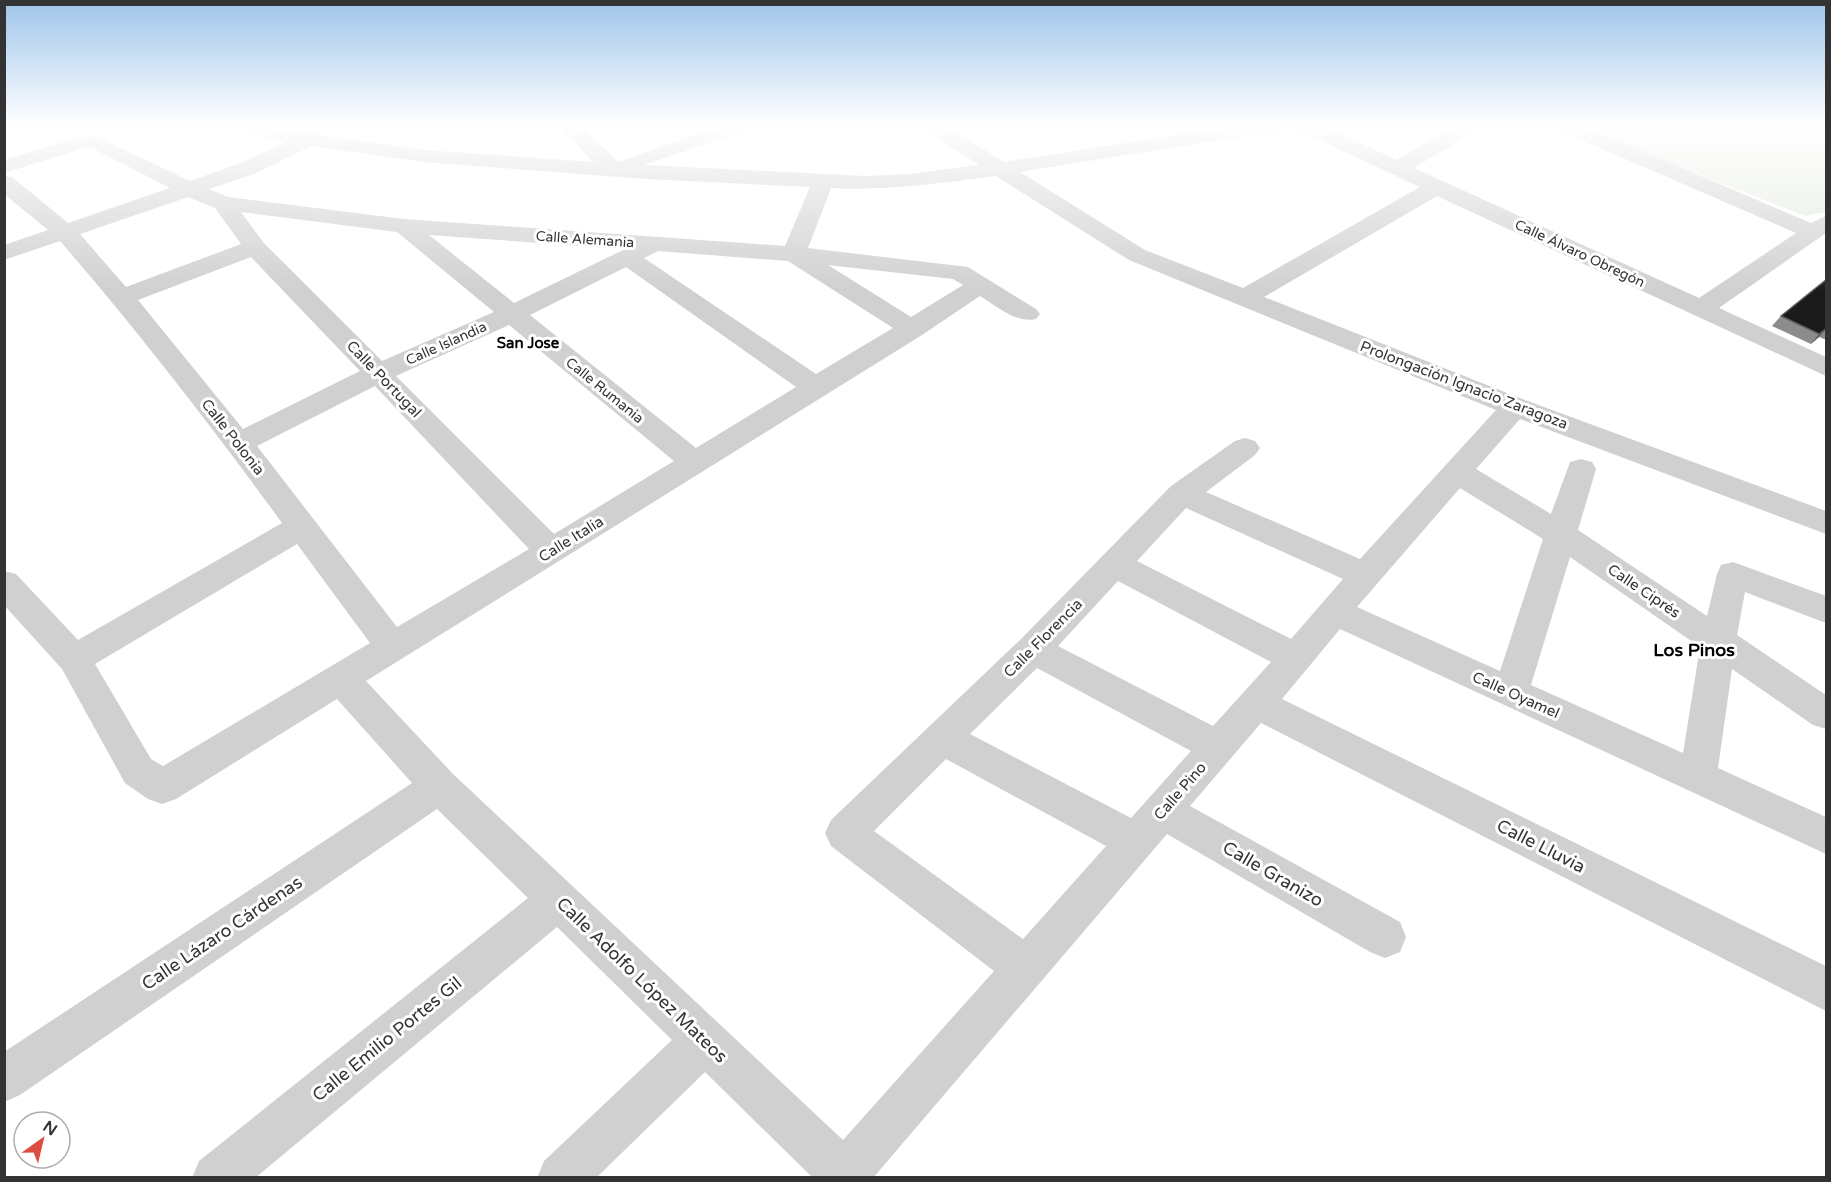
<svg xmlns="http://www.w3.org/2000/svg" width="1831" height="1182" font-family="'Varela Round',sans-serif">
<rect width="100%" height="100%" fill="#fff"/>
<path fill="#e4ebdf" d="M1571,124H1826V212L1805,216Z"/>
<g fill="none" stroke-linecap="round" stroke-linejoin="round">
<path fill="#d0d0d0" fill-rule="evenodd" d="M236,124H266L284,130L306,133L312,132L321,135L424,150L593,162L556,124H578L618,162L725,124H755L752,128L644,165L866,176L910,174L979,165L922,128L919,124H943L1004,162L1247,124H1318L1397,160L1457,124H1482L1479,128L1414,168L1699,298L1796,233L1554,128L1551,124H1579L1811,223L1826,216V233L1719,308L1826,357V376L1437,196L1264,297L1525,400L1826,511V534L1520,419L1476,469L1551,514L1570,462L1581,459L1592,462L1596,469L1578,530L1707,616L1717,574L1721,565L1733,562L1826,596V623L1745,592L1737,635L1826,695V729L1813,725L1732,669L1718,768L1826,817V854L1340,629L1282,699L1826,966V1011L1261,723L1190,806L1400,922L1406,937L1400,952L1385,958L1370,952L1167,834L873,1178H813L705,1072L596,1178H537L544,1161L672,1040L557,927L255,1178H192L199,1161L528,898L437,809L20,1095L4,1102V1052L412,783L337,699L176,799L162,804L148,799L125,783L62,669L4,605V571L16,574L78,640L282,523C212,427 139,332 60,241L4,260V245L48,230L4,194V176L12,177L68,223L170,188L92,148H85L4,173V160L76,138L96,136L190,181L238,164L285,143L239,128ZM1294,128L1420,187L1243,288L1145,250L1020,172ZM311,146L424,162L646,179L810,187L785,246L404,219L228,197L209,189L254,174ZM996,176L1129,260L1496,410L1360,559L1206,492L1255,455L1260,448L1255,441L1245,438L1235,441L1171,486L1021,639L831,820L825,833L831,846L994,971L843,1140L453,774L366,681L922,335L980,296C997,306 1016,324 1036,319L1040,314L1036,309L968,267L808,248L831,188C887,191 941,183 996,176ZM188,197L215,208L241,244L126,287L80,234ZM241,212L397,232L494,312L382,361L263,242ZM429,235L625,249L514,303ZM658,251L788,261L893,328L816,374L644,258ZM251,257L360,371L243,429L138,300ZM828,265L953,279L963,285L911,317ZM626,267L796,387L696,448L530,315ZM509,325L674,461L554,534L396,376ZM375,386L529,549L397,627L257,446ZM1460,488L1543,539L1500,671L1357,607ZM1186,508L1343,579L1291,639L1137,561ZM297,544L370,643L163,766L151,759L95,664ZM1570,557L1700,647L1683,753L1531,685ZM1118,581L1271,662L1213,726L1058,646ZM1037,668L1191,751L1131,818L970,734ZM946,759L1106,846L1023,939L874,831Z"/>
</g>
<path fill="#8c8c8c" d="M1827,279V340L1819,337L1811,344L1772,326L1781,316Z"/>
<path fill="#5f5f5f" d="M1827,328L1819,337L1811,344L1819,334Z"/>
<path fill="#1a1a1a" stroke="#5f5f5f" stroke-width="1.5" d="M1827,279V328L1819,334L1781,316Z"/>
<linearGradient id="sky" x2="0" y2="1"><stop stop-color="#9ec5ea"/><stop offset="0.43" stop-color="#fff"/><stop offset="1" stop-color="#fff" stop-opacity="0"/></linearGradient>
<rect width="1831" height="290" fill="url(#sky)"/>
<g text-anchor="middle" stroke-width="6" stroke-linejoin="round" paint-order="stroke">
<g font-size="14" fill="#333" stroke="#fff">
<text transform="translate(585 239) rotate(4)" y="5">Calle Alemania</text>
<text transform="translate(1580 253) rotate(25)" y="5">Calle Álvaro Obregón</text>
<text transform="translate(446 343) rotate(-24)" y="5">Calle Islandia</text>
<text transform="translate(605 390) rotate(39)" y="5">Calle Rumania</text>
</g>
<g font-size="15" font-weight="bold" fill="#000" stroke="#fff">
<text x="528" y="348">San Jose</text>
</g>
<g font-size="15" fill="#333" stroke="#fff">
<text transform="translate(384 379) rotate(46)" y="5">Calle Portugal</text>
<text transform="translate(1464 385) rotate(21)" y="5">Prolongación Ignacio Zaragoza</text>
<text transform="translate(233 437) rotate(52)" y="5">Calle Polonia</text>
<text transform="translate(571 539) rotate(-32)" y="5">Calle Italia</text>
<text transform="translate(1644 591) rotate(34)" y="5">Calle Ciprés</text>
<text transform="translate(1043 638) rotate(-45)" y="5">Calle Florencia</text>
<text transform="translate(1516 695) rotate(24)" y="5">Calle Oyamel</text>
<text transform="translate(1180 791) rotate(-49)" y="5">Calle Pino</text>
</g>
<g font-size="18" font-weight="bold" fill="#000" stroke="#fff">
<text x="1694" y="656">Los Pinos</text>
</g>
<g font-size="18" fill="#333" stroke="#fff">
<text transform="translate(1541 846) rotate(27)" y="6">Calle Lluvia</text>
<text transform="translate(1273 874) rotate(30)" y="6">Calle Granizo</text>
<text transform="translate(222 933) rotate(-34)" y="6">Calle Lázaro Cárdenas</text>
<text transform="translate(642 980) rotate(44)" y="6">Calle Adolfo López Mateos</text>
<text transform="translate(387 1039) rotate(-39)" y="6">Calle Emilio Portes Gil</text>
</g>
</g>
<rect width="1831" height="1182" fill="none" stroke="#333333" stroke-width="12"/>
<g transform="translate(42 1140) rotate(34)"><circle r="28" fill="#ffffff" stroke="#adadad" stroke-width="1.5"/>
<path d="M0-4.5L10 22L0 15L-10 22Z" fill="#de4b41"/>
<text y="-9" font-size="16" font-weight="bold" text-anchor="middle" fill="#333333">N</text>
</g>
</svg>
